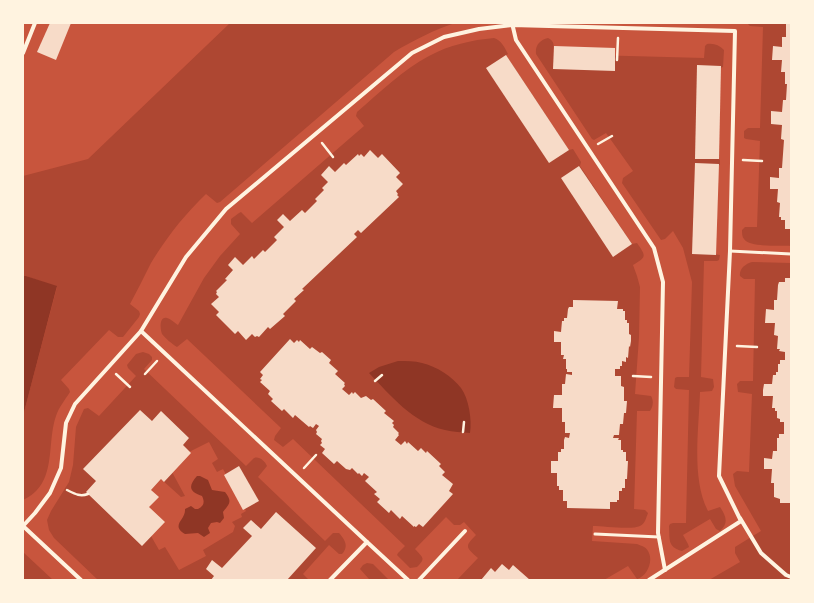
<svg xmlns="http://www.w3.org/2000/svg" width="814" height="603" font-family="Barlow,sans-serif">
<rect width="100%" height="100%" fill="#c8553d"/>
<g fill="#ae4732" fill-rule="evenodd">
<path d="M230,23H455C434,30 414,40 394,52L220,202L217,203L206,194C185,214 166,238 151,263C144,277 137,291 130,304L139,311L140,314L139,317L123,337H118L109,330L61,380L69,389L70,392C65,400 59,407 56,416C46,445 58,484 23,500V416L57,287L26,276H23V176L88,159Z"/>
<path d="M747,23H791V246C781,245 750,248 744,239C742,237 742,233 742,230L745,227H757L760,141L746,139L744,138V131L748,128H760L763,27L750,26Z"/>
<path d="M494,38C501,40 505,48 508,54L506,55L569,150L573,149L581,162L580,166L632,244L637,243C646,256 647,257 633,265L637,276L640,287L639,337L635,394L651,396C654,401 653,407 650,411H637L634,509L645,510L648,513C646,518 645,524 640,526C632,530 603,526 593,526L592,541L637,544C642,546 646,547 648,551C654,561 647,576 637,579L628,566L604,580H457L478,558C466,547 464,547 476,535L464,522L460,525H454L446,517L415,549C423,558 426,558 417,567L410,568L397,555L398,553L405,546L293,439L283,447L274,440L275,436L281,428L187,339L177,347C172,344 165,338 162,334C160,329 159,316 167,318C171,319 175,323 178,325L204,278L220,256L240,234L231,224V219L239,213L241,212L252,223L364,126L356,116L357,112C380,92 403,70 429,56C449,45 472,40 494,38Z"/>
<path d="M548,38C556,42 553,47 554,54L704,58L705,46L707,44C714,43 719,45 724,50L723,67L720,68L717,158L720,160V165L717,166L713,254L720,255L719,260L717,261H704L701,377L713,379L714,387L712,391L700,392C699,428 691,478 708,511L720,507C726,516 729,523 720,531L716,529L710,519L683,535L688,544L689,547L682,551C667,547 670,539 669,526L670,524L673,523H686L689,390L676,389L674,387L675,378L677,377H689L692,282L683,248L673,231L665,239L661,240L622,183L623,178L633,171L606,133L594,140L592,139L536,54C535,45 540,40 548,38Z"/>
<path d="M752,262L791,263V580H709L740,562L735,553V547L761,531L735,486L733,474L737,471L749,472L752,394L738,392L737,384L740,381H753L755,279H744L740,276C739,269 745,264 752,262Z"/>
<path d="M143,352L149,354L152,357V360L144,369L246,466L254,458C259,456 265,461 267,466L258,477L325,541L333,533H339C345,540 349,546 342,554H339L329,545L303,574L309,580H98L54,538L49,530L47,520L51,511L69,482L73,465L76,427L84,409L88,408L99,416L136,376L128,368L127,365L136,354ZM209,442L218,459L212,463L217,472L223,469L246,511L241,514L242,517L232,522L235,526L233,532L203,550L206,556L179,570L165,547L159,550L151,536L149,507L151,490L161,479L181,497L185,496L172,472L189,452Z"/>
<path d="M23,552L53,580H23Z"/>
<path d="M367,563L373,564L389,580H368L369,579L360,569L363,565Z"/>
</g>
<g fill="#8f3625">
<path d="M23,276H26L57,286L23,416Z"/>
<path d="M398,361C406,361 415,361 422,363C436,366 453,377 461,388C469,399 472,420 470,433C462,432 453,432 445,430C413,423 390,395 369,373L379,367Z"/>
<path d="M197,476H200L208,480L212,490L225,492C233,502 229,504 223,512L224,518L220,523L217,522L211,523L208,528L210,533L204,537L198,533L185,534C170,525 186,520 185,509L191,506L195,509H198C204,506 205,502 202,496C189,492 188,486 197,476Z"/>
</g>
<g fill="#f7dbc8">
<path d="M50,23H71L56,60L37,52Z"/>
<path d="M786,23H791V229H785V220H781V217H779L780,203L777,202L778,189H770V177L779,178V168H782L784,140L781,139L782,125L771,124V111L782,112L783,100H786L787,84H785V72H781L782,60H772L773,46L782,47V37H786Z"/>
<path d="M554,46L615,48V71L553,69Z"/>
<path d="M506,55L569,150L549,163L486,68Z"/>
<path d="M697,65L721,66L719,159H695Z"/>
<path d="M370,150L378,158L382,154L400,173L396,177L403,184L396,191L398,194L397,195L399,197L361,233L358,230L354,234L357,237L302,289L304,290L294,299L296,301L283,314L285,316L270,329L268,327L259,337L257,336L255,337L252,334L246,340L238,331L235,334L216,315L219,312L211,304L219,297L216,294L217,292L216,291L227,280L225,279L233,270L228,265L235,257L243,265L252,256L254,259L263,250L265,252L277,240L274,237L284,227L277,220L283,214L290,221L302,210L305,213L317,201L315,199L324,190L322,188L328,182L321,175L329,166L335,172L344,163L346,165L358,154L359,156L361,154L364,157Z"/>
<path d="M695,163L719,164L716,255L692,254Z"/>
<path d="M579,166L632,244L613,257L561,178Z"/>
<path d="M785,278H791V503H780V499L774,497V483H771L772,469H764V458L772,459L773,451H777V438H779V434H784V422H780V419L777,418V411H775V408H772L773,396H763V390L764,384H772L773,375H776V372H778V364H780V360H785V352L779,351L780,349H777L778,336L774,335L775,323H765L766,309L774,310V300H777L778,285L779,282H785Z"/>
<path d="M573,300L618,301L617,309H623V311H625V320H627V323H629V334L631,335V341L630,347L629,346L628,358L626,357V362L622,361V366H620V369H615V376H621V386L624,387V401H627L626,413H624L623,424H620L619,435H614L613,438H619L618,440H621V450H623V452H626V461H628L627,479H625V488H622V491H619V500H617V502H610V509L567,508V501H563V490H559V486H557V473H551V461H558V452H561V449H564V440L565,437L569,438L570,433H565V422H562V408H553L554,395H562V384H565L566,374L572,375V372H567V369H566V359H563L564,355H561V342H554V331L561,332L562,321H564V318H567L568,309L569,307H573Z"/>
<path d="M290,339L294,343L297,340L299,342L300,340L310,349L312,347L320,353L322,352L331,360L329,363L338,371L335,374L345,383L344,384L345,386L342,389L349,395L352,392L353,394L355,392L361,398L366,396L371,400L373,399L386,411L384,413L394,421L392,423L394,425L393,427L399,433L398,434L399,435L395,440L401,445L405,441L407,444L408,442L418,451L421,448L426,453L427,451L441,464L439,466L445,472L442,475L453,484L449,491L453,494L423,527L419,524L416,527L414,526V527L402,516L400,519L391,510L389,513L377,502L380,499L374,494L377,492L365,481L369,477L364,473L362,476L359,473L358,474L352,468L350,470L346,469L337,461L334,464L322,453L325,449L320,445L322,443L321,441L322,439L316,434L317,432L316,430L319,426L316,424L313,428L310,426L309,427L295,415L293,418L284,409L282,411L271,401L273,399L268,394L270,391L260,382L262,380L260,379L263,375L260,372Z"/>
<path d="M140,410L152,421L161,411L189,438L183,445L191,453L164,482L161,479L151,490L159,497L149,507L165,522L142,546L86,492L96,481L83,469Z"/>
<path d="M239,466L259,501L243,510L224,475Z"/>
<path d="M276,512L316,548L287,580H211L214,576L206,569L212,560L222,568L252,536L243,528L251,520L261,529Z"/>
<path d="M502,564L509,570L513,565L530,580H481L491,568L495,572Z"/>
</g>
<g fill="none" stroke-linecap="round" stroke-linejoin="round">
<g stroke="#fff3e0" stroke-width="2.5">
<path d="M617,60L618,38"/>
<path d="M322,143L333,157"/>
<path d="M598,144L612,136"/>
<path d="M743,160L762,161"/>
<path d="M737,346L757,347"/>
<path d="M116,374L130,387"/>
<path d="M145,374L157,361"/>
<path d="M633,376L651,377"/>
<path d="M375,381L382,375"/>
<path d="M463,432L464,422"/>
<path d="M304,468L316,455"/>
<path d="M67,490C75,494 80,497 88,494"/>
</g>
<g stroke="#fff3e0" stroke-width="3">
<path d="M730,251L791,254"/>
<path d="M595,534L659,537"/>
</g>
<g stroke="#fff3e0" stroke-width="4">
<path d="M512,23L516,40L654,248L663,282L658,533L665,570"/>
<path d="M23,53L35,23"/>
<path d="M141,331L367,542L330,580"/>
<path d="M740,518L761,553L786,575L791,577"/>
<path d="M23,526L35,513L50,493L61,468L66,423L75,404L141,331L186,257L226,209L412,53L444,37L479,29L512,25L735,31L730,251L719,476L741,521L649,580"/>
<path d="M23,526L81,580"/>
<path d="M367,542L408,580"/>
<path d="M419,580L465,531"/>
</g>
</g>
<rect width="814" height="603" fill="none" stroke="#fff3e0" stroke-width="48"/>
</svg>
